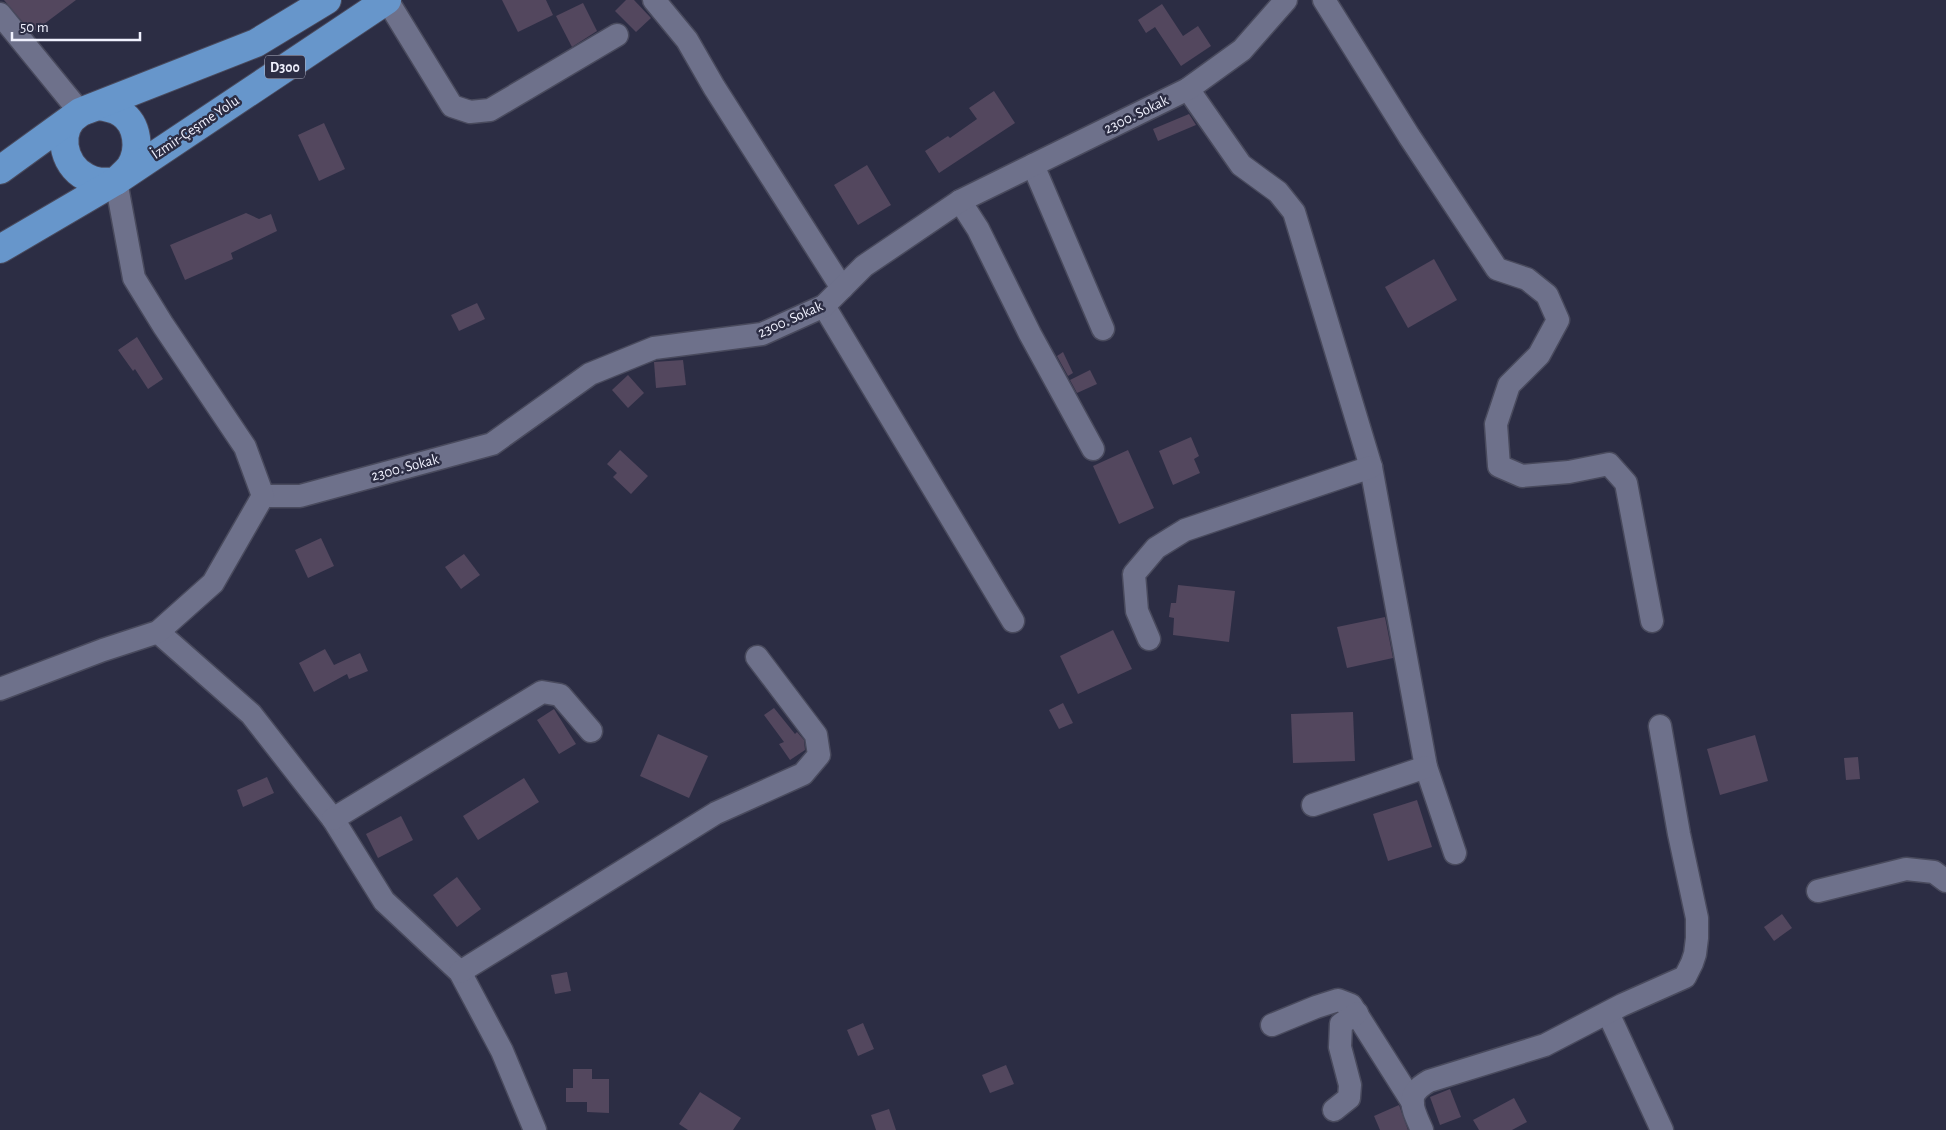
<svg xmlns="http://www.w3.org/2000/svg" width="1946" height="1130" font-family="'Alegreya Sans',sans-serif">
<rect width="100%" height="100%" fill="#2c2d44"/>
<g fill="#53475e">
<path d="M4,0H76L32,33Z"/>
<path d="M502,0H546L553,15L518,32Z"/>
<path d="M626,0H634L651,18L636,32L615,11Z"/>
<path d="M583,3L597,31L572,47L556,16Z"/>
<path d="M1162,4L1183,36L1198,26L1211,46L1181,66L1155,27L1146,33L1138,20Z"/>
<path d="M994,91L1015,123L939,173L925,151L948,136L950,138L977,119L969,108Z"/>
<path d="M1189,114L1196,125L1158,141L1153,129Z"/>
<path d="M324,123L345,169L319,181L298,135Z"/>
<path d="M867,165L891,205L858,225L834,185Z"/>
<path d="M246,213L259,219L271,214L277,231L231,253L233,259L185,280L170,245Z"/>
<path d="M1434,259L1457,300L1408,328L1385,287Z"/>
<path d="M477,303L485,319L459,331L451,315Z"/>
<path d="M137,337L163,379L148,389L135,369L133,371L118,350Z"/>
<path d="M1063,352L1073,373L1068,376L1057,356Z"/>
<path d="M683,360L686,385L656,388L654,362Z"/>
<path d="M1090,370L1097,384L1077,393L1070,380Z"/>
<path d="M628,375L644,393L628,408L612,390Z"/>
<path d="M1191,437L1199,456L1194,459L1200,473L1173,485L1159,451Z"/>
<path d="M620,450L648,476L631,494L613,477L617,473L607,464Z"/>
<path d="M1128,450L1154,508L1119,524L1093,466Z"/>
<path d="M321,538L334,566L308,578L295,550Z"/>
<path d="M464,554L480,575L461,589L445,567Z"/>
<path d="M1178,585L1235,591L1229,642L1173,635L1174,618L1169,617L1171,603H1176Z"/>
<path d="M1385,617L1393,658L1347,668L1337,627Z"/>
<path d="M1113,630L1132,669L1078,694L1060,656Z"/>
<path d="M325,649L334,665L360,653L368,671L349,679L347,674L314,692L299,663Z"/>
<path d="M1063,703L1073,723L1059,729L1049,710Z"/>
<path d="M774,708L795,734L797,732L804,740L805,750L790,760L779,744L784,742L764,715Z"/>
<path d="M554,709L576,744L559,754L537,720Z"/>
<path d="M1353,712L1355,761L1293,763L1291,714Z"/>
<path d="M658,734L708,756L689,798L640,776Z"/>
<path d="M1755,735L1768,781L1720,795L1707,749Z"/>
<path d="M1858,757L1860,779L1846,780L1844,758Z"/>
<path d="M267,777L274,793L243,807L237,790Z"/>
<path d="M524,778L539,802L478,840L463,816Z"/>
<path d="M1417,800L1432,847L1388,861L1373,814Z"/>
<path d="M401,816L413,840L378,858L366,834Z"/>
<path d="M457,877L481,909L457,927L433,895Z"/>
<path d="M1782,914L1792,928L1774,941L1764,927Z"/>
<path d="M567,972L571,991L555,994L551,975Z"/>
<path d="M863,1023L874,1049L858,1056L847,1030Z"/>
<path d="M1006,1065L1014,1084L990,1093L982,1075Z"/>
<path d="M573,1069H592V1079H609V1113L587,1112V1102H566V1088H573Z"/>
<path d="M1450,1089L1461,1117L1440,1125L1430,1097Z"/>
<path d="M700,1092L741,1118L733,1130H688L679,1124Z"/>
<path d="M1514,1098L1527,1122L1512,1130H1479L1473,1120Z"/>
<path d="M1399,1105L1408,1130H1380L1374,1116Z"/>
<path d="M889,1109L896,1130H876L871,1115Z"/>
</g>
<g fill="none" stroke-linecap="round" stroke-linejoin="round">
<g stroke="#494a5d" stroke-width="25">
<g id="minor">
<path d="M387,0L452,106L470,112L490,110L617,35"/>
<path d="M654,0L687,40L714,87L842,288"/>
<path d="M1324,0L1409,136L1497,269L1527,279L1547,295L1558,320L1539,355L1509,385L1496,424L1499,466L1522,476L1569,472L1609,464L1626,483L1652,621"/>
<path d="M0,14L80,112"/>
<path d="M1188,89L1241,165L1278,192L1294,212L1371,467L1426,767L1455,853"/>
<path d="M1033,165L1103,329"/>
<path d="M960,201L978,229L1030,334L1093,449"/>
<path d="M824,306L1013,621"/>
<path d="M263,496H300L492,444L590,374L654,348L762,334L824,306L864,266L960,201L1188,89L1242,50L1286,0"/>
<path d="M158,632L251,714L333,819L384,901L460,972L502,1051L535,1130"/>
<path d="M1149,639L1137,611L1134,574L1156,548L1185,530L1371,467"/>
<path d="M0,689L103,650L158,632L213,583L263,496L245,447L163,325L134,278L116,181"/>
<path d="M1313,805L1426,767"/>
<path d="M333,819L542,692L560,695L591,731"/>
<path d="M1818,891L1906,869L1934,872L1946,881"/>
<path d="M460,972L716,813L803,774L819,755L816,735L757,657"/>
<path d="M1608,1013L1662,1130"/>
<path d="M1272,1025L1316,1007L1338,1000L1351,1005L1413,1103"/>
<path d="M1334,1110L1349,1098L1350,1085L1340,1047L1341,1024L1357,1013"/>
<path d="M1422,1130C1412,1107 1404,1095 1429,1081L1545,1045L1622,1005L1685,977L1692,963L1695,954L1697,938V918L1679,834L1660,726"/>
</g>
</g>
<g stroke="#494a5d" stroke-width="30">
<g id="highway">
<path d="M98,106C106,107 114,108 121,113C138,124 141,150 130,167C126,172 120,177 116,181C105,182 96,183 86,177C62,165 55,128 80,113C85,110 93,108 98,106Z"/>
<path d="M0,170L80,112L256,43L327,0"/>
<path d="M0,249L116,181L387,0"/>
</g>
</g>
<use href="#minor" stroke="#6e718b" stroke-width="22"/>
<use href="#highway" stroke="#6796cb" stroke-width="28"/>
</g>
<g text-anchor="middle" stroke-width="5" stroke-linejoin="round" paint-order="stroke">
<rect fill="#2c2d44" stroke="#b5b6c6" stroke-width="1" x="265" y="55.5" width="40" height="23" rx="4"/>
<g font-size="14" font-weight="bold" fill="#f0f1fe">
<text x="285" y="72">D300</text>
</g>
<g font-size="15" fill="#f0f1fe" stroke="#2c2d44">
<text transform="translate(1136 114) rotate(-26)" y="5">2300. Sokak</text>
<text transform="translate(195 127) rotate(-34)" y="5">İzmir-Çeşme Yolu</text>
<text transform="translate(790 319) rotate(-24)" y="5">2300. Sokak</text>
<text transform="translate(405 467) rotate(-15)" y="5">2300. Sokak</text>
</g>
</g>
<path d="M12 32v8h128v-8" fill="none" stroke="#f0f1fe" stroke-width="2.5"/>
<text x="20" y="32" font-size="15" fill="#f0f1fe" stroke="#2c2d44" stroke-width="4" paint-order="stroke">50 m</text>
</svg>
